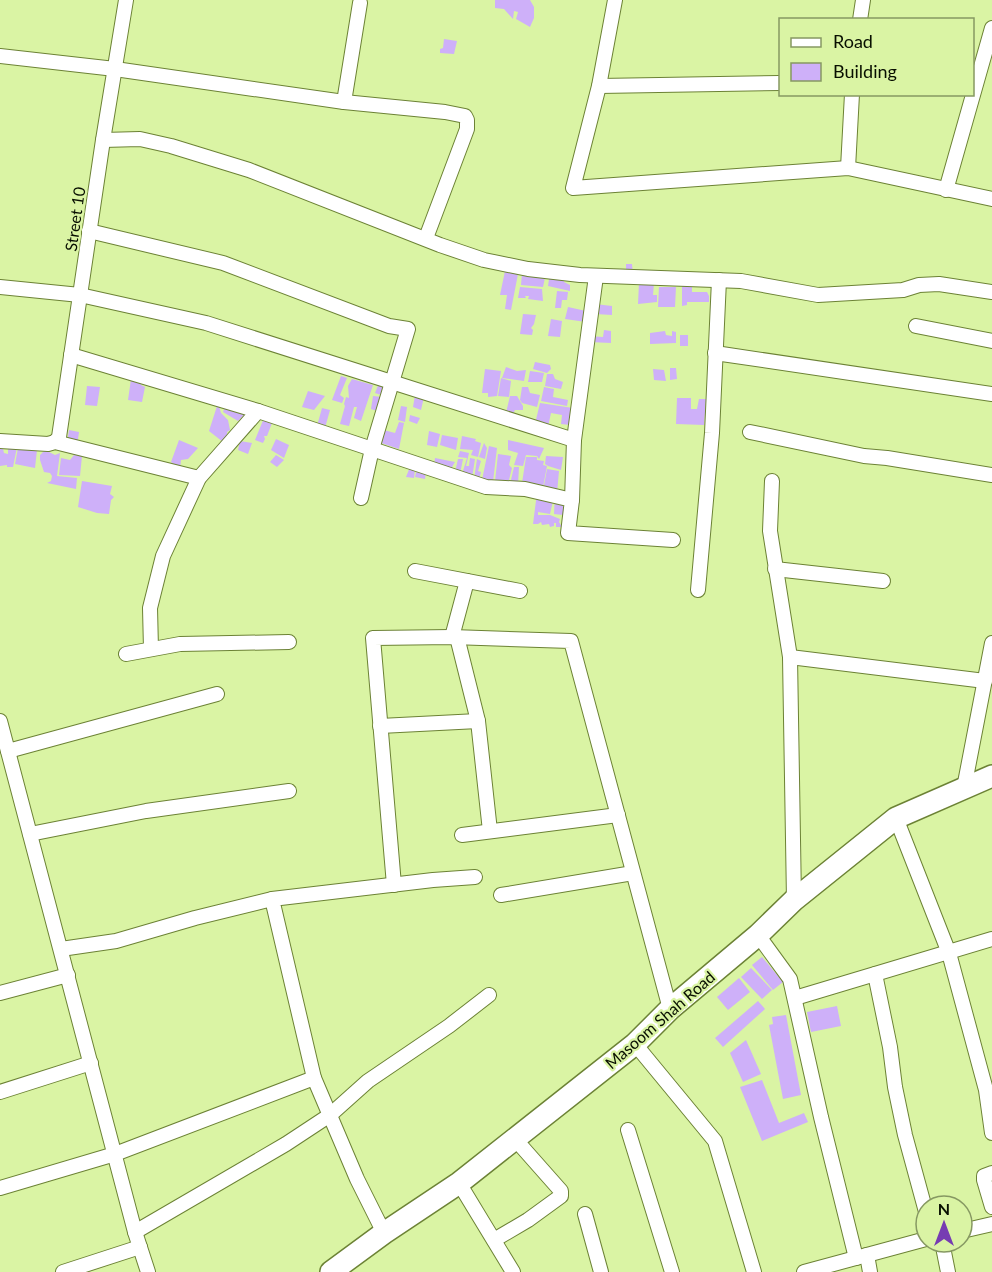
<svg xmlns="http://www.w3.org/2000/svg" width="992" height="1272" font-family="Lato,sans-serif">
<rect width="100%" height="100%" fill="#daf4a4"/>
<g fill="#ceb0f9">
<path d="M495,0H530L534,7V18L530,27L516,19L518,12L514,11L513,19L504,9L495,8Z"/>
<path d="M444,39L457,41L454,54L440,53V49L443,48Z"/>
<path d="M626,264H632L633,275L626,276Z"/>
<path d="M505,271L518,274L511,310L505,309L507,295H500Z"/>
<path d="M522,273H546L543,287L521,285Z"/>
<path d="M550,273L564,276V282L570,285V291L548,286Z"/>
<path d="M639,283H654L653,295H657V302L638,304Z"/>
<path d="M682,286H692V292H707L709,296V302H687V305L682,306Z"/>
<path d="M520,287L542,289L543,301L528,299L529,296H525L526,298H518Z"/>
<path d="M659,287H676L675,307H658Z"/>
<path d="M557,291L568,292L567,300H562L561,308H555Z"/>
<path d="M595,304L612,306V315L595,314Z"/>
<path d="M568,307L586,311V322L565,319Z"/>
<path d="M523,314L536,315L534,324L531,328L533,330L532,335L520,334Z"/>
<path d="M551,319L562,321L560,337L548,336Z"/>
<path d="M604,330L611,331V343L589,342V336L603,337Z"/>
<path d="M665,331L666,335L672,336V331L676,332V343L650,344V333Z"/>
<rect x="680" y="335" width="8" height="11"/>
<path d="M535,362L550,365L551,369L547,373L533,369Z"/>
<path d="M506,367L517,371L526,370L524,381L502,378Z"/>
<path d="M670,368H676L677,379L670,380Z"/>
<path d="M485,369L501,371L497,396L488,397V393H482Z"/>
<path d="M653,369L664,370L666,381L654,380Z"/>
<path d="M530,371L544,373L542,382H528Z"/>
<path d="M547,374H553L555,379L563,382L561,389L545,386Z"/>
<path d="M341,376L347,378L340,395L344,398L342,403L332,400Z"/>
<path d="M501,378L511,381L509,397L498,396Z"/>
<path d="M131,379L140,380L141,385L145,387L142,402L128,400Z"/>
<path d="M352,379L373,385L361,421L354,418L357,407H354L349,426L340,424L345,406L344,404L346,397L349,398L348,386Z"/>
<path d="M379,383L389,384L384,396L375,393Z"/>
<path d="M87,386L100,387L97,406L85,405Z"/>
<path d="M522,387H528L530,393L540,395L537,407L522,403L520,400Z"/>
<path d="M544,387L554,389L553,397L568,400L567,406L541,401Z"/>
<path d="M308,391L325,396L314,410L302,407Z"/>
<path d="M415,395L424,397L421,410L413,407Z"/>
<path d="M373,396L382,397L380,412L371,409Z"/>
<path d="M510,396H517L523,406V410H515L511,418L505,417Z"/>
<path d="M677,398H691V409H697L699,399H706L704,425L676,424Z"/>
<path d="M218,403L221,413L228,420L230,430L227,432L228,440L223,442L209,431Z"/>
<path d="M540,403L573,408L570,425L561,424L562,415L551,413L548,427L535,424Z"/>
<path d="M226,404L249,413L247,417L243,416L238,421L223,412Z"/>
<path d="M401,406L407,407L405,422L398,420Z"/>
<path d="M322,408L330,410L323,435L315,433Z"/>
<path d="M410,415L420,418L417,424L409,421Z"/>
<path d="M264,418L272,423L267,436H264L265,439L263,443L255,440Z"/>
<path d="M399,422L404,423L399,449L378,442L380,429L395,433Z"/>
<path d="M69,430L79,432L77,446L67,443Z"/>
<path d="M429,431L440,434L437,447L427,445Z"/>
<path d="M442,435L458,438L456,450L440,445Z"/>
<path d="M462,436L476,439L475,441L481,443L478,457L471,455L473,450L460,449Z"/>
<path d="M276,439L289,445L284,458L271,450Z"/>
<path d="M179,440L198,448L188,459L181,460L180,469L171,462Z"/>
<path d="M508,440L544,448L539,459L537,456L526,455L523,466L514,465L518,453L508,450Z"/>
<path d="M240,441L252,443L248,454L238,450Z"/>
<path d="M484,443L487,448L485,459L479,457Z"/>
<path d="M489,446L497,448L493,482L482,480Z"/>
<path d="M8,447H17L13,467H7V465L0,466V448L3,449L4,453L8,454Z"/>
<path d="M18,448L37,450L35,468L15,464Z"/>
<path d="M45,450L55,455L60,453L57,476L77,478L76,489L47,483L51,481L52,476L50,473L44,472L40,460V455Z"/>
<path d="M460,451L469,453L466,466H469L470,458L475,459L472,478L462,474L467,458L458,457Z"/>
<path d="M498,454L511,456L509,465L512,468L508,484L495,481Z"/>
<path d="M74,455L82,456L80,476L59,475L61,458L70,460Z"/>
<path d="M276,455L284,460L277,467L270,462Z"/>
<path d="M546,456L563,457L561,470L548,466L545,464Z"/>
<path d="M526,457H537V460L544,461L543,465L547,466L543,487L522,483Z"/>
<path d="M435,458L455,462L452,467L454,472L434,467Z"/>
<path d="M458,459H463L460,474L455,472Z"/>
<path d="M477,459L481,461L478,471L481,472L479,480L474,479Z"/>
<path d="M410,467L415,469L414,478L406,477Z"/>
<path d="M514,467H519L518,485L510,484Z"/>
<path d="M417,469L426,471L425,479L415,477Z"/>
<path d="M547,469L559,471L557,493L543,491Z"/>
<path d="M82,481L112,486L110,494L114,497L111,500L109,514L97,513L78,507Z"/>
<path d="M537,493L553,501L550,514L538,512V515H550L560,519L559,522L562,527H556V523H554V526L550,527L549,524L542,525L541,522L538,524H533Z"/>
<path d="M555,494L564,497L563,515L554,514Z"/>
<path d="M762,957L783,982L773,990L752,965Z"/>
<path d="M751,968L772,990L762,999L741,977Z"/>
<path d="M739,978L750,992L728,1010L717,997Z"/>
<path d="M758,1001L765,1009L723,1047L715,1038Z"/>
<path d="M837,1006L841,1026L811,1032L807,1012Z"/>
<path d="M786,1015L801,1095L783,1099L769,1025L773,1024L772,1017Z"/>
<path d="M746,1040L761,1074L743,1082L730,1053Z"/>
<path d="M762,1080L779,1123L804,1113L808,1122L762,1141L740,1087Z"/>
</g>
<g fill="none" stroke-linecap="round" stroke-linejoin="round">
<g stroke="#6c8235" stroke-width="16">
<g id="street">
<path d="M615,0L599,86L573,188L848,168L992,199"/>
<path d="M860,20L863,0"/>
<path d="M0,56L115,69L344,102L445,112L465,116L467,120V129L426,238"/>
<path d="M599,86L780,83"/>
<path d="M344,102L360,3"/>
<path d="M103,140L140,139L171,146L249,170L440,245L484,260L528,269L580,275L741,281L818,295L903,290L919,285L939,284L992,292"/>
<path d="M848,168L852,94"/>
<path d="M946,190L992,28"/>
<path d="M89,231L223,263L389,326L408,329L372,449L361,498"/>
<path d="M0,287L80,295L206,323L574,440L572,500"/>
<path d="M916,326L992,341"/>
<path d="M715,353L992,394"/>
<path d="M71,355L258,411"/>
<path d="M750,432L864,456L887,458L992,475"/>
<path d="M574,440L596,276"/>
<path d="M0,441L48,444L55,442L199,478"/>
<path d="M55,442L59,437L103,140L126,0"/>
<path d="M772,481L770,531L790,657L794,900"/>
<path d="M775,569L883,581"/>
<path d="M415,571L520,591"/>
<path d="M698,590L712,433L719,280"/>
<path d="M452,637L467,581"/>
<path d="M457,637L478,721L490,831"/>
<path d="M151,649L150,608L163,556L199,478L258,411L486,487L525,489L572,500L568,533L673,540"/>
<path d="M126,654L180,644L289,642"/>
<path d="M790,657L985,681"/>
<path d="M0,721L135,1232L148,1272"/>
<path d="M380,726L478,721"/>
<path d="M8,751L217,694"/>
<path d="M964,788L992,643"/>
<path d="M896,818L949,953L986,1090L992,1133"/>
<path d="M30,834L146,811L289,791"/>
<path d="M462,835L618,815"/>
<path d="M394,885L373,638L452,637L571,641L670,1009"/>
<path d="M501,895L633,873"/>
<path d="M758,935L790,979L821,1117L856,1258"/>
<path d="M61,949L116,941L195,918L272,899"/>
<path d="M875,974L890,1047L895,1087L905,1135L926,1212"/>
<path d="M0,993L68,975"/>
<path d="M795,998L992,939"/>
<path d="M635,1044L715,1141L754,1272"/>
<path d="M314,1078L272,899L433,880L475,877"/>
<path d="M0,1092L91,1063"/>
<path d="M628,1130L672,1272"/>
<path d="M992,1173L984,1176V1180L992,1207"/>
<path d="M459,1183L513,1272"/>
<path d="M0,1188L115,1154L314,1078L357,1179L384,1233"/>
<path d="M585,1214L601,1272"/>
<path d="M962,1231L992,1224"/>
<path d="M135,1232L286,1144L330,1115L368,1081L449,1026L489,995"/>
<path d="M494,1240L528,1220L561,1196V1191L515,1139"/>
<path d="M942,1242L948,1272"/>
<path d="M867,1255L870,1272"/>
<path d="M63,1272L140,1247"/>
<path d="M804,1272L926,1239"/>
</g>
</g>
<g stroke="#6c8235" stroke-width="24">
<path id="primary" d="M331,1272L384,1233L459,1183L635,1044L670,1009L758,935L794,900L896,818L992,776"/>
</g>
<use href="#street" stroke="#fff" stroke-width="14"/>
<use href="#primary" stroke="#fff" stroke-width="21"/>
</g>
<g text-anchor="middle" stroke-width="4.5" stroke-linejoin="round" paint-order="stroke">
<g font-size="16" fill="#080f00" stroke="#daf4a4">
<text transform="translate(75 219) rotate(-82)" y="6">Street 10</text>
<text transform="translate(660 1020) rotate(-41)" y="6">Masoom Shah Road</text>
</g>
</g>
<rect x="779" y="18" width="195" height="78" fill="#daf4a4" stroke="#869862" stroke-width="1.5"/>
<rect x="791" y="38" width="30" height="9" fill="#ffffff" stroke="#869862" stroke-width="1.5"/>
<text x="833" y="48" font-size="18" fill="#080f00">Road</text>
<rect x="791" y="63" width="30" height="18" fill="#ceb0f9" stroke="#869862" stroke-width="1.5"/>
<text x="833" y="78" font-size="18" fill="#080f00">Building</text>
<g transform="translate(944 1224)"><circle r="28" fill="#daf4a4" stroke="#869862" stroke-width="1.5"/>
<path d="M0-4.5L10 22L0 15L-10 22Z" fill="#763cb2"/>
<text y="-9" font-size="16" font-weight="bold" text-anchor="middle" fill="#080f00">N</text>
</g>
</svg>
